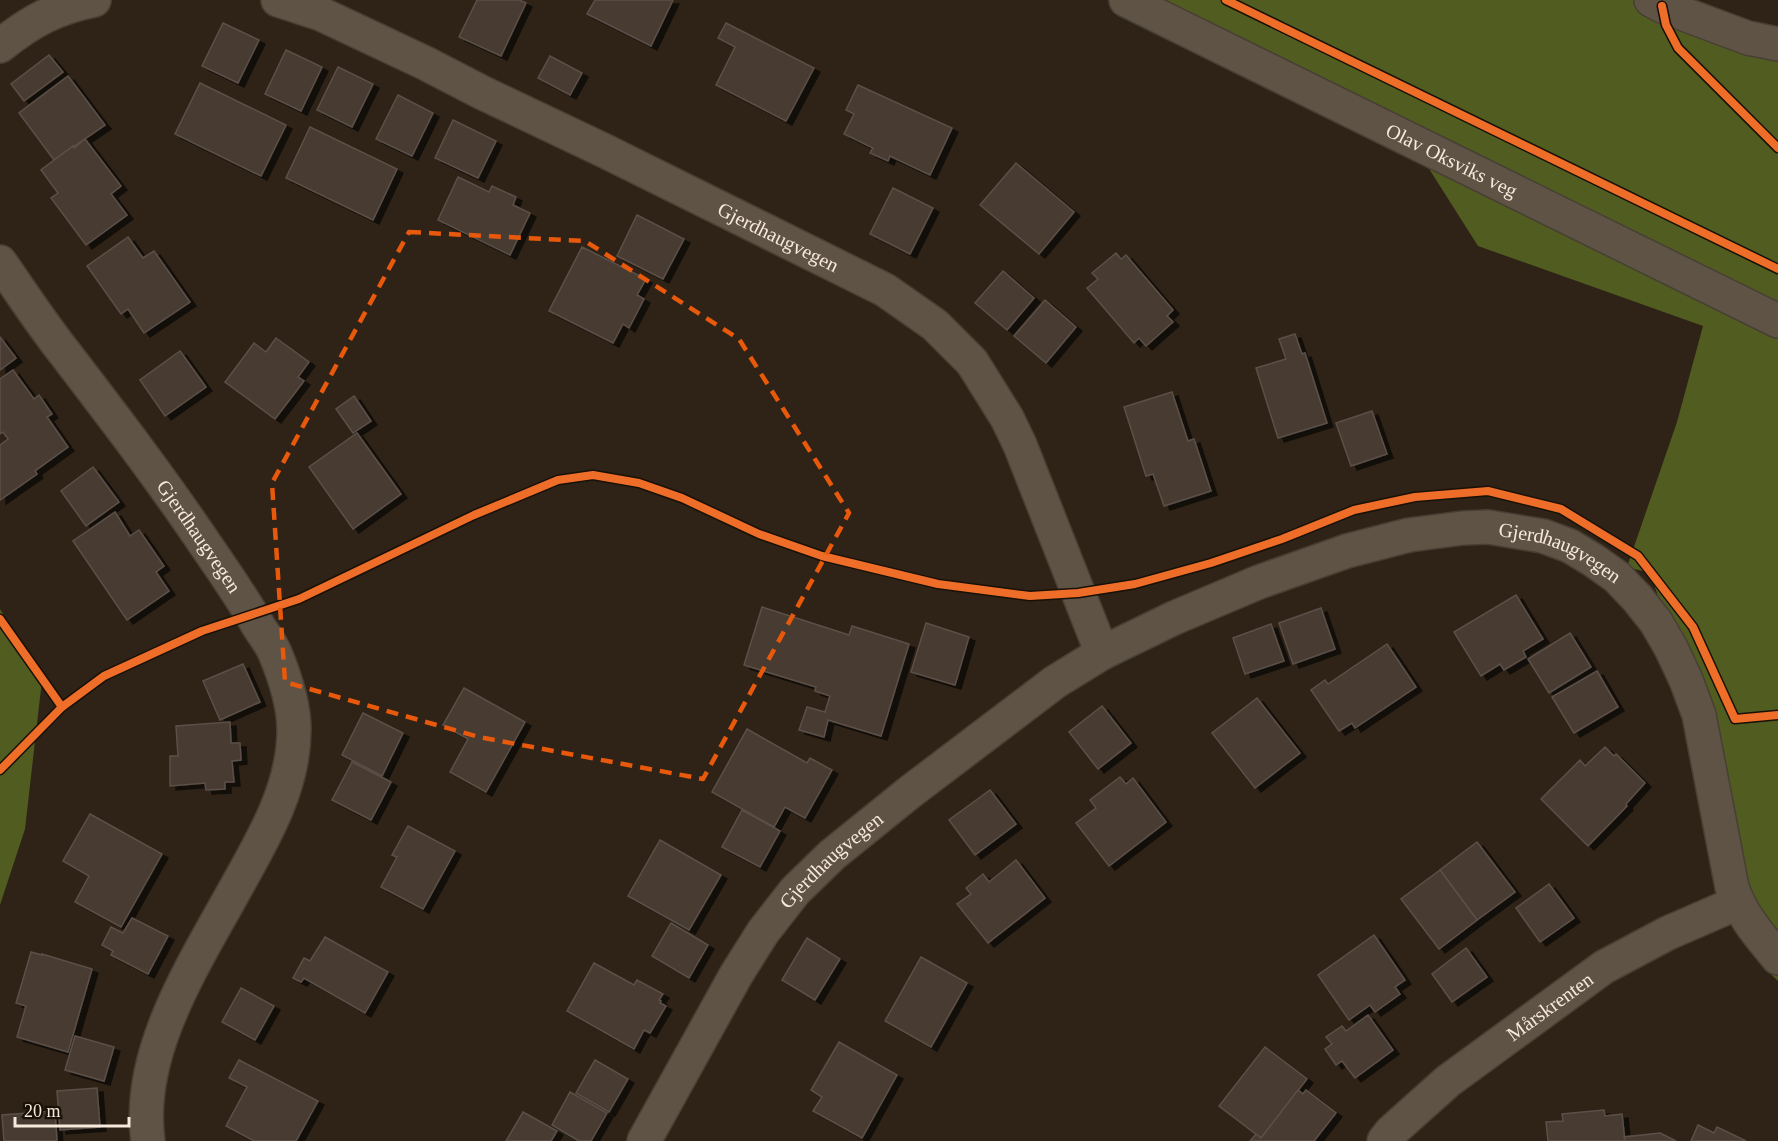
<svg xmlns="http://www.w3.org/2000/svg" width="1778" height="1141" font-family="Georgia,serif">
<defs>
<filter id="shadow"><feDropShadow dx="6" dy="4" stdDeviation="0" flood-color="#0009"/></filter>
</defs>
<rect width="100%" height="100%" fill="#2e2316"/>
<g fill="#515c21">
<path d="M1152,0H1684L1778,53V981L1759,963L1708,738L1650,573L1627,567L1677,422L1703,326L1478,246L1426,164Z"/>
<path d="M0,609L42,680L25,829L0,905Z"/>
</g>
<g fill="#463a32" stroke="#5c5048" stroke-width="1.5" filter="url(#shadow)">
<path d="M477,0H519L526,3L501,56L459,37Z"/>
<path d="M595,0H673L651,46L587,14Z"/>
<path d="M223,23L259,40L238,83L202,66Z"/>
<path d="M726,23L814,68L786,121L716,85L735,47L718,38Z"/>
<path d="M286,50L322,67L301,111L265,94Z"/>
<path d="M49,55L63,72L24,101L11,84Z"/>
<path d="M550,56L582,73L570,95L538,78Z"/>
<path d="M338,67L373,84L352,127L317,110Z"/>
<path d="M68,76L105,125L54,160L19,113Z"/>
<path d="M200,83L286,125L261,176L175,134Z"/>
<path d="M858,85L952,128L930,175L890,156L888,161L870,153L873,148L844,134L854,114L846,110Z"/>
<path d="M398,95L433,113L412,156L376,139Z"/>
<path d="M453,120L496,141L478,178L435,158Z"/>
<path d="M310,127L397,169L373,220L286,178Z"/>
<path d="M85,139L121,186L111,194L127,215L86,245L51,198L58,193L41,170L73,146L74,148Z"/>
<path d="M1016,163L1074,212L1039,254L980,205Z"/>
<path d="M458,177L489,192L492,186L516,197L513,205L530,213L510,255L438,220Z"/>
<path d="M893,188L933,208L910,254L870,234Z"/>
<path d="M637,215L684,239L663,279L617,256Z"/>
<path d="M128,237L143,258L154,251L190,302L144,333L128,309L121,314L87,266Z"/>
<path d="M582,247L646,279L637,295L644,299L629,328L623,324L613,343L549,311Z"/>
<path d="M1116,253L1121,259L1126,255L1173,310L1167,316L1173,322L1146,346L1139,338L1134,343L1087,288L1098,279L1092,273Z"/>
<path d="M1003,271L1034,298L1007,330L975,303Z"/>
<path d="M1045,300L1076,327L1046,363L1014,336Z"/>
<path d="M1295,334L1302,354L1305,353L1327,423L1278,438L1256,368L1286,359L1279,339Z"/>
<path d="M0,337L16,358L0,370Z"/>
<path d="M276,338L309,362L298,377L304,381L275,419L225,382L254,343L266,352Z"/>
<path d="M180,351L206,387L165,416L140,380Z"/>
<path d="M13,370L34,399L39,395L52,414L47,417L68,447L35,471L37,474L0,500V445L8,439L3,432L0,434V379Z"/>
<path d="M1172,392L1188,441L1194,439L1211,491L1164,506L1153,474L1146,476L1124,407Z"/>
<path d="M354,396L371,421L353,433L336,409Z"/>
<path d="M1372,411L1387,454L1351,466L1336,423Z"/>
<path d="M357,433L401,494L353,529L309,467Z"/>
<path d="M93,467L119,502L86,526L61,491Z"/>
<path d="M115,512L130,536L139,530L164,566L156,572L169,591L127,620L73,541Z"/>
<path d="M1516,595L1543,639L1523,651L1526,657L1504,670L1500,664L1481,676L1454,632Z"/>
<path d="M762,607L849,635L852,626L909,644L881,736L828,720L824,737L799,730L807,707L825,712L830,696L815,691L816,687L744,665Z"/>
<path d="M1321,608L1335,649L1293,664L1279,623Z"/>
<path d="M926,623L969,637L955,685L911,672Z"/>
<path d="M1271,624L1284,661L1245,674L1233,638Z"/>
<path d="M1570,633L1591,667L1549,693L1528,659Z"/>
<path d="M1387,644L1416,687L1355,728L1352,723L1339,731L1311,690L1325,680L1328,684Z"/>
<path d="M243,664L260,702L220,720L203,681Z"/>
<path d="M1597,671L1618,707L1574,733L1552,697Z"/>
<path d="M464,688L525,722L486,792L450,772L468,739L443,725Z"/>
<path d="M1257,698L1300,753L1255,788L1212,733Z"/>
<path d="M1102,706L1131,743L1098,769L1069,732Z"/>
<path d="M363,713L403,733L382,776L342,755Z"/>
<path d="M230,722L231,743H240L241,760L232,761L234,782H225V789L206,790L205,783L170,786V756H178L176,726Z"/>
<path d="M747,729L807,763L810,758L832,770L805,818L785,807L774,827L712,792Z"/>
<path d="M1605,747L1614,756L1616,754L1645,783L1626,804L1627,806L1588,846L1541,799L1580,760L1585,766Z"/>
<path d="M352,762L391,782L371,820L332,800Z"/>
<path d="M1120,777L1126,784L1133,778L1166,822L1109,866L1076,823L1096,808L1090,800Z"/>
<path d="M990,790L1016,824L975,855L949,820Z"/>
<path d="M742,810L780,831L760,867L722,847Z"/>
<path d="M90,814L162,854L121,927L75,902L89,876L63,861Z"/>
<path d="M408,826L455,851L423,909L381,887L397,857L392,855Z"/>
<path d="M660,840L721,875L689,930L628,896Z"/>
<path d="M1477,842L1515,892L1477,920L1440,870Z"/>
<path d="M1016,860L1045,898L988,943L957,904L971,894L966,888L983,874L989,882Z"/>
<path d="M1440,870L1477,920L1439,949L1401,899Z"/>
<path d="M1549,884L1574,918L1540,942L1516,908Z"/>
<path d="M132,918L168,936L148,974L111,955L113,951L102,945L111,927L123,933Z"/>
<path d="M671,923L708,945L689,978L652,956Z"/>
<path d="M1374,935L1405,980L1395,987L1400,994L1375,1012L1370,1005L1349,1020L1318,975Z"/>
<path d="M325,937L388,972L365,1013L304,978L301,982L293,978L304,958L310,961Z"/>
<path d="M807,938L840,959L815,1000L782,980Z"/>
<path d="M1466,948L1487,977L1452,1002L1432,974Z"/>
<path d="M31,952L42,955V954L92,969L68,1052L17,1037L26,1006L16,1003Z"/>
<path d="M921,957L967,983L931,1047L885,1021Z"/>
<path d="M594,963L634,985L637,980L663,994L659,1000L661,1001L660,1003L666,1006L650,1033L644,1030L634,1049L567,1011Z"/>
<path d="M241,988L274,1006L255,1040L222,1022Z"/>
<path d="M1368,1015L1393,1050L1355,1078L1342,1061L1336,1065L1325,1049L1332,1044L1326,1037L1342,1026L1346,1031Z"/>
<path d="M75,1036L114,1047L104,1081L65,1070Z"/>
<path d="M839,1042L897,1075L862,1138L813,1111L822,1097L811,1090Z"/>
<path d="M1265,1047L1307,1079L1261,1138L1219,1106Z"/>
<path d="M239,1060L318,1101L296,1141H254L226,1126L247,1087L229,1078Z"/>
<path d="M595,1060L628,1079L609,1112L576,1093Z"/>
<path d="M97,1088L100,1127L60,1130L57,1091Z"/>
<path d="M1298,1090L1303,1094L1306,1090L1336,1113L1314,1141H1250L1256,1134L1261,1138Z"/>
<path d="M570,1092L607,1113L591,1141H579L552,1125Z"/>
<path d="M38,1106L39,1112L55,1111L57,1141H4L2,1115L28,1113L29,1107Z"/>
<path d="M1604,1110L1605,1116L1622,1114L1625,1141H1548L1546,1122L1563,1121L1562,1114Z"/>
<path d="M523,1112L557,1131L551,1141H506Z"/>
<path d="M1698,1125L1714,1133L1717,1127L1746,1141H1691Z"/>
<path d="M1660,1133L1676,1141H1625L1624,1137Z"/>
</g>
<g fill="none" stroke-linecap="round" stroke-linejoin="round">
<g stroke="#483f34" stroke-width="36">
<g id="minor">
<path id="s1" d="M278,0L321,14L425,63L483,93L605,151L885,290L935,325L972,362L1007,418L1020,445L1102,653"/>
<path id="s2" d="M1126,0L1778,321"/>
<path d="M1651,0L1662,6L1748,38L1778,44"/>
<path d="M0,46C31,21 55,8 94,0"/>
<path id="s3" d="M0,262C21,292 41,323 64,352C113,416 162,480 207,547C225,573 243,599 259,627C264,635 271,643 275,653C285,677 294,704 294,730C294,793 257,849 228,902C189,972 136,1057 148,1141"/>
<path id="s4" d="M644,1141L736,975L763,932L795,891L832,855L910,792L1055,682L1102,653L1174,618L1259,582L1347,551L1409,535L1463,528L1488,527L1543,536L1570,546L1593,560L1617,577L1637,598L1656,622L1671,648L1686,680L1699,715L1732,887C1741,915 1760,936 1778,958"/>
<path id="s5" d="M1384,1141L1391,1132L1448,1081L1604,967L1668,933L1737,903"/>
</g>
</g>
<use href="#minor" stroke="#5f5346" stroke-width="33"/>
<g stroke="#191006" stroke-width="11">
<g id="cycleway">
<path d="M1226,0L1778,269"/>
<path d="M1662,6L1666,25L1678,48L1778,148"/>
<path d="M0,619L62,707L0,770"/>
<path d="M62,707L104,676L202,631L299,599L474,515L558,480L593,475L639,483L682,498L759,534L822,556L938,584L1030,596L1078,593L1135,584L1211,563L1282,539L1354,510L1415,497L1488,491L1561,509L1638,556L1693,627L1735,719L1778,715"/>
</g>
</g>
<use href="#cycleway" stroke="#ee6e29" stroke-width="8"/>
</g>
<path fill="none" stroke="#e8590c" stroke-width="4.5" stroke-dasharray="12 8" stroke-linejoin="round" d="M409,232L585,241L739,339L849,513L703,779L479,737L285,682L272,483Z"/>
<g text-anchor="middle" stroke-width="4.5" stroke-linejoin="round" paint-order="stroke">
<g font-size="20" fill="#f7e9db" stroke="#191006">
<text dy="7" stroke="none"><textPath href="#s2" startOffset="363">Olav Oksviks veg</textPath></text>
<text dy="7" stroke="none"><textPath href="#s1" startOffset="554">Gjerdhaugvegen</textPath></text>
<text dy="7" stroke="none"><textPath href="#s3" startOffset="339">Gjerdhaugvegen</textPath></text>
<text dy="7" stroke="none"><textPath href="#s4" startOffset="1168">Gjerdhaugvegen</textPath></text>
<text dy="7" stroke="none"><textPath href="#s4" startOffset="340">Gjerdhaugvegen</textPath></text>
<text dy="7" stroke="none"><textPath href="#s5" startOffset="214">Mårskrenten</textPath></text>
</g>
</g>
<path d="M15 1117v9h114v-9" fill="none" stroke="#f7e9db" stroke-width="3"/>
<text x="24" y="1117" font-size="18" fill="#f7e9db" stroke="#191006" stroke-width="4.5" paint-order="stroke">20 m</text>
</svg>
